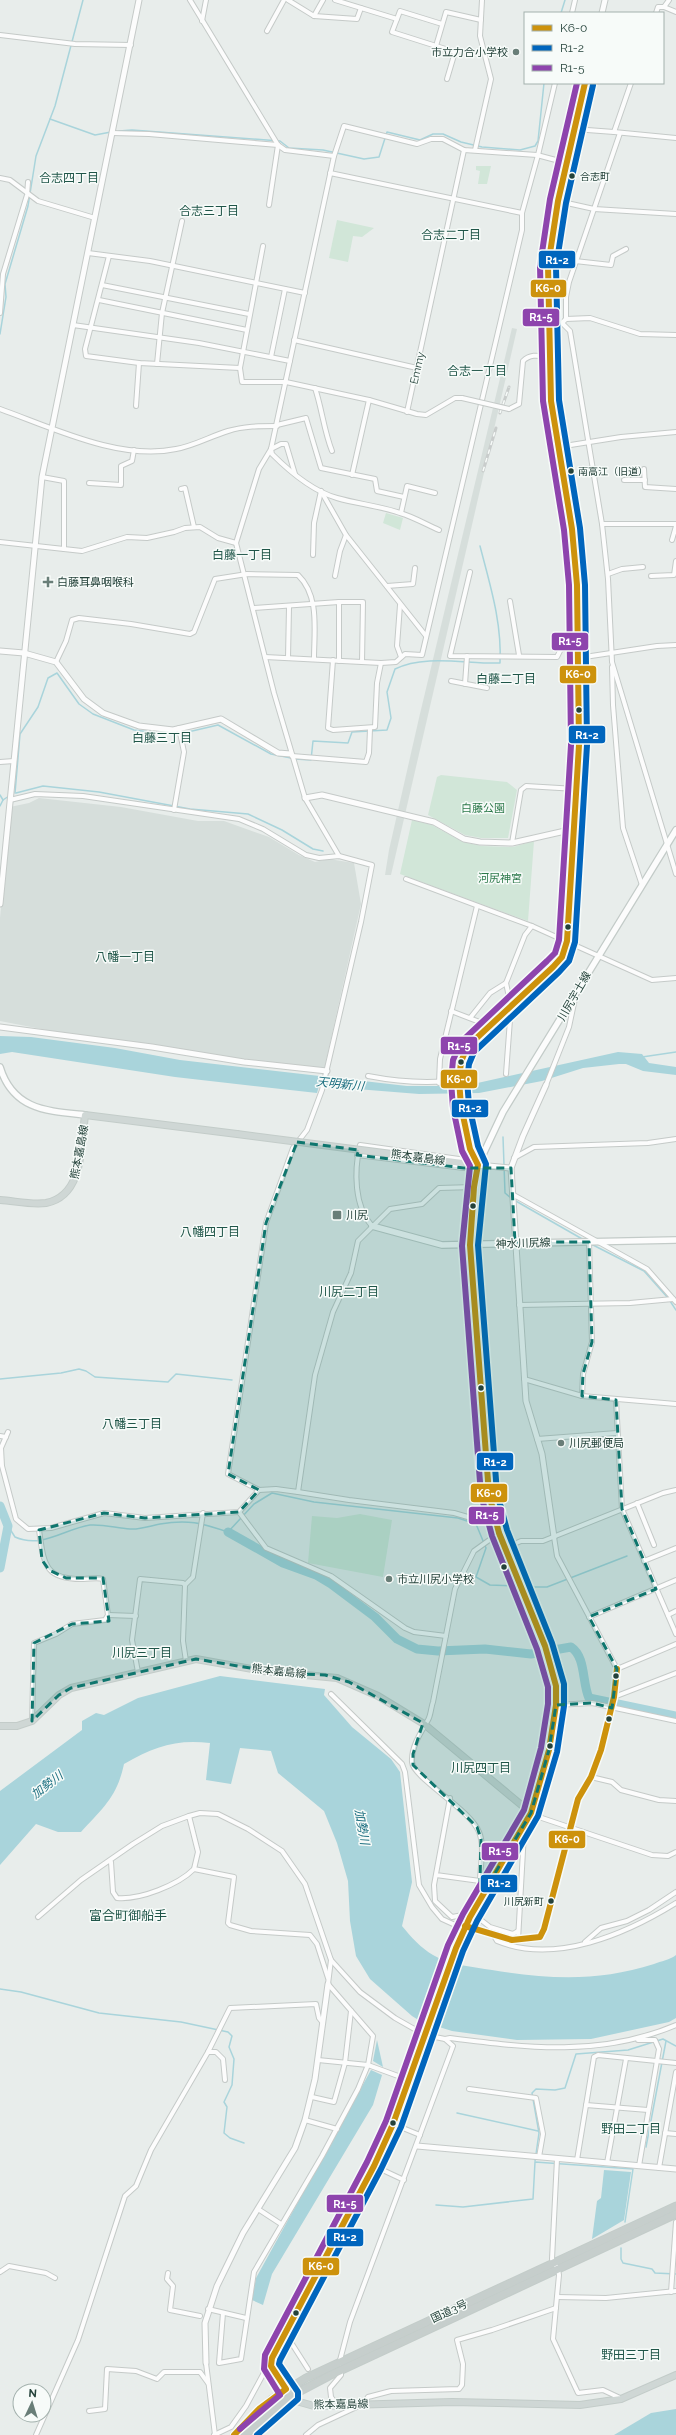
<svg xmlns="http://www.w3.org/2000/svg" width="676" height="2435" font-family="Raleway,'Noto Sans JP',sans-serif">
<rect width="100%" height="100%" fill="#e8edeb"/>
<g fill="#d6dedb">
<path d="M512,328L517,329L472,525L391,875H385L389,850L419,718Z"/>
<path d="M39,798L121,807L198,821H224L269,837L299,855L315,862L329,859L354,863L361,904L324,1070L67,1034L0,1021V918L10,807L29,803Z"/>
</g>
<g fill="#d1e6d8">
<path d="M476,166H491L487,184H478L480,171L476,170Z"/>
<path d="M337,220L374,228L362,237L353,236L348,262L329,258Z"/>
<path d="M386,513L403,518L400,530L383,523Z"/>
<path d="M441,775L507,782L517,790L508,838H481L465,835L428,815L437,777Z"/>
<path d="M412,820L432,825L463,842L482,846L513,847L534,841L528,921L400,874Z"/>
<path d="M360,1514L392,1520L383,1577L308,1563L312,1516L337,1518Z"/>
</g>
<g fill="#a9d4db">
<path d="M0,1036L31,1037L115,1048L180,1060L407,1086H464L618,1052L642,1054L649,1063L676,1067V1075L643,1071L626,1064H619L583,1068L542,1081L479,1093L419,1094L319,1086L317,1093L175,1077L12,1052L0,1054Z"/>
<path d="M220,1676L325,1689L324,1695L352,1727L391,1759L400,1772L412,1882L402,1926C411,1937 421,1948 433,1955C450,1965 473,1967 492,1970C548,1979 598,1982 654,1964C661,1961 670,1960 676,1955V2018L669,2022L591,2039L517,2040L452,2031L420,2021L412,2016L370,1979L356,1956L350,1921L348,1881L337,1843L324,1811L278,1773L271,1751L240,1748L231,1784L206,1780L210,1743C175,1739 154,1747 124,1764C117,1797 103,1808 81,1832H58L36,1824L0,1865V1791L82,1730V1721L96,1713L104,1715L138,1698Z"/>
<path d="M377,2040L383,2067L373,2061Z"/>
<path d="M371,2070L382,2075L373,2105L272,2274L263,2305L252,2300L256,2278Z"/>
<path d="M604,2170L631,2172L624,2220L592,2239L597,2201L601,2198Z"/>
<path d="M676,2409V2435H614L651,2413Z"/>
</g>
<g fill="none" stroke-linecap="round" stroke-linejoin="round">
<g stroke="#a9d4db" stroke-width="1.5">
<path d="M561,13L565,0"/>
<path d="M50,119L95,135L111,132"/>
<path d="M119,131L132,130L280,141L289,148L323,150L364,159L379,157L387,132L420,140L433,134H443L461,142L482,147L520,150L535,146L538,141L544,83"/>
<path d="M0,334L6,297L5,284L28,206L36,156L55,106L83,0"/>
<path d="M295,759L311,760L313,741L348,743L352,732L387,730L391,718L387,692L395,669C425,654 466,664 500,663C502,622 490,585 480,546"/>
<path d="M15,793L20,734L38,707L48,678L57,673L79,704L93,714L134,730L175,735L218,725L271,754L291,758"/>
<path d="M16,793L43,786L99,792L190,809L248,814L282,830L313,849L323,851"/>
<path d="M0,795L3,800"/>
<path d="M0,806L3,800L9,796"/>
<path d="M642,1057L676,1052"/>
<path d="M503,1137L505,1193L511,1198"/>
<path d="M514,1200L584,1240"/>
<path d="M591,1244L644,1271L668,1298"/>
<path d="M670,1301L676,1310"/>
<path d="M0,1379L61,1373L79,1369L86,1371L95,1377L168,1382L176,1374L232,1380"/>
<path d="M8,1526L15,1537C42,1549 64,1529 90,1525C104,1524 116,1528 130,1529C139,1530 150,1526 160,1524C188,1519 201,1523 228,1532L254,1504L272,1493L314,1502L458,1518L476,1524L486,1548L476,1577L490,1585L519,1586"/>
<path d="M523,1587H547L627,1556"/>
<path d="M0,1989L21,1992L99,2013L181,2022L228,2032L232,2036L229,2047L234,2059L232,2085L224,2102L227,2107L224,2133L230,2138L244,2143"/>
<path d="M457,2113L538,2131"/>
<path d="M646,2147L666,2041"/>
<path d="M535,2161L539,2133L532,2093L536,2089L555,2090L565,2088L576,2054L628,2050L663,2039L676,2046"/>
<path d="M436,2205L463,2207L533,2199L535,2162L633,2169L625,2222"/>
<path d="M621,2248V2259L623,2263L652,2269L655,2273L676,2274"/>
</g>
<g stroke="#a9d4db" stroke-width="9">
<path d="M0,1506L8,1526L0,1568"/>
<path d="M228,1532L283,1563L316,1575L331,1584L375,1617L397,1639L417,1649L438,1651L485,1649L531,1654L571,1647C586,1657 582,1683 589,1698L676,1716"/>
</g>
<g stroke="#c5cac8" stroke-width="6">
<g id="minor">
<path d="M190,0L278,145L285,150L334,156"/>
<path d="M288,0L314,16L357,19L361,8"/>
<path d="M335,0L397,19L400,11L442,24"/>
<path d="M664,7L676,12"/>
<path d="M572,13L575,0"/>
<path d="M656,13L658,7H664L669,0"/>
<path d="M314,16L323,0"/>
<path d="M397,19L392,32L455,52L447,79"/>
<path d="M202,21L206,0"/>
<path d="M267,31L284,0"/>
<path d="M0,35L75,44L131,45"/>
<path d="M436,46L446,12L481,20"/>
<path d="M631,83L614,132L676,138"/>
<path d="M112,133L149,134L278,145"/>
<path d="M475,150L491,79L480,36L482,0"/>
<path d="M330,173L522,213"/>
<path d="M0,178L10,180L38,201L95,218"/>
<path d="M558,201L594,209L676,214"/>
<path d="M269,205L278,145"/>
<path d="M263,246L240,368L242,382H286L369,400L417,414L426,415L455,398H462"/>
<path d="M88,253L150,261L305,293"/>
<path d="M109,256L85,349L86,356L139,363L240,368"/>
<path d="M575,261L611,265L613,256L626,249"/>
<path d="M102,285L249,314"/>
<path d="M99,300L247,330"/>
<path d="M0,313L3,274L27,195L28,182"/>
<path d="M566,319V297L569,282L620,133"/>
<path d="M562,323L570,331L602,524L608,579L612,662L676,874"/>
<path d="M548,324L562,323L566,319L590,318L640,334L676,335"/>
<path d="M73,325L199,343L290,361"/>
<path d="M294,340L417,368"/>
<path d="M271,357L285,289"/>
<path d="M157,364L162,313L182,221"/>
<path d="M315,388C322,409 324,431 332,451"/>
<path d="M136,406L139,363"/>
<path d="M0,409C53,428 120,461 176,449C194,446 211,436 228,431C244,426 260,426 277,426"/>
<path d="M509,409L519,404L523,361C531,353 540,356 549,357"/>
<path d="M407,412L464,150"/>
<path d="M277,425L306,418L321,468L375,479L377,491L404,497"/>
<path d="M558,447L621,437L676,432"/>
<path d="M271,449L272,454C290,472 312,491 337,498C358,504 380,506 400,513C414,517 427,525 439,530"/>
<path d="M271,449L281,444H286L295,474"/>
<path d="M644,469L645,487L676,489"/>
<path d="M352,475L369,400"/>
<path d="M42,477L64,481V549"/>
<path d="M624,480H645"/>
<path d="M89,483L121,485V466L132,461L134,450"/>
<path d="M181,489L185,488L194,527"/>
<path d="M321,491L346,535L426,636"/>
<path d="M401,513L407,486L435,493"/>
<path d="M602,524H676"/>
<path d="M672,540L676,526"/>
<path d="M0,542L82,551L127,537L147,538L174,532L185,528L200,527L218,538L236,543"/>
<path d="M313,555L314,523L321,491"/>
<path d="M470,572L450,656L557,657L561,649H578"/>
<path d="M608,574L622,569L643,567"/>
<path d="M335,576L340,551L346,535"/>
<path d="M651,576L674,575L676,561"/>
<path d="M387,586L413,584L415,568"/>
<path d="M510,601L519,655"/>
<path d="M400,605L397,646L401,657"/>
<path d="M253,608L339,602H363L362,662"/>
<path d="M265,657L381,663L396,662L405,654L422,655L522,230V213L538,155L555,83"/>
<path d="M288,658L289,607"/>
<path d="M578,658L657,646L676,645"/>
<path d="M333,660L328,728L333,730L375,727L377,683L381,663"/>
<path d="M339,661V602"/>
<path d="M56,662L66,641L72,620L79,618L131,624L190,634L194,632L215,579L247,574L298,575C320,596 314,631 314,659"/>
<path d="M612,667L613,705L623,828L642,885"/>
<path d="M451,681L487,688"/>
<path d="M465,684L467,656"/>
<path d="M292,756L366,762L369,753L370,729"/>
<path d="M0,762L14,761"/>
<path d="M10,800L35,794L83,796L239,819L263,829L306,855L319,858L339,856L372,865L361,922L322,1090L307,1130L293,1148L266,1223L228,1474L259,1490L276,1489L298,1492L349,1500L454,1513L478,1520L494,1518"/>
<path d="M174,810L184,752L179,728"/>
<path d="M512,843L521,790L526,786L576,789"/>
<path d="M339,856L305,798L274,693L236,543L259,469L271,449L334,156L344,126L417,144L431,139H443L464,150L537,155L567,163L574,129L614,132"/>
<path d="M406,879L532,926L652,980L676,978"/>
<path d="M451,1011L490,1026"/>
<path d="M470,1018L490,993L506,983"/>
<path d="M506,1074L511,1006L506,983L525,935L532,926"/>
<path d="M368,1076C399,1082 428,1084 459,1080C461,1110 465,1139 478,1165"/>
<path d="M439,1083L440,1059L477,906"/>
<path d="M546,1085L569,1027L576,994"/>
<path d="M357,1155L464,1168L474,1166"/>
<path d="M514,1158L534,1147L648,1143L676,1139"/>
<path d="M512,1194L647,1269L676,1302"/>
<path d="M372,1226C354,1206 354,1171 360,1145L459,1159L468,1162"/>
<path d="M519,1305L630,1303L673,1299"/>
<path d="M524,1379L582,1396L676,1404"/>
<path d="M582,1396L583,1374L592,1342L589,1242"/>
<path d="M616,1400L622,1509L676,1634"/>
<path d="M8,1432L1,1448L2,1466L16,1519L28,1529L51,1528L104,1513L145,1518L239,1512L259,1490"/>
<path d="M0,1436L6,1437"/>
<path d="M537,1439L617,1433"/>
<path d="M298,1492L315,1375L333,1312L351,1273L358,1241L390,1209L422,1204L439,1188L474,1187"/>
<path d="M637,1503L654,1545"/>
<path d="M239,1512L266,1548L331,1576L405,1628L414,1632L446,1636"/>
<path d="M505,1548L521,1541H543L663,1493L676,1490"/>
<path d="M644,1561L676,1548"/>
<path d="M108,1615L136,1616"/>
<path d="M668,1615L676,1611"/>
<path d="M589,1617L676,1580"/>
<path d="M186,1661L183,1641L185,1585L193,1577L203,1513"/>
<path d="M617,1669L676,1644"/>
<path d="M138,1672L132,1640L140,1579L183,1583L185,1585"/>
<path d="M331,1694L402,1764L405,1772L419,1885L432,1907L442,1919L464,1929"/>
<path d="M614,1697L676,1673"/>
<path d="M556,1705L592,1703L676,1721"/>
<path d="M32,1721L34,1643L56,1634L72,1624L105,1620L108,1615L103,1579C97,1577 90,1579 84,1579C43,1580 44,1563 39,1530"/>
<path d="M591,1777L612,1782L621,1790L659,1800L676,1801"/>
<path d="M530,1814L652,1855L668,1856L676,1852"/>
<path d="M189,1816L200,1813L218,1814L248,1829L282,1851L305,1884L331,1960L360,1992L395,2018L425,2035L445,2039L453,2046L350,2322L339,2364"/>
<path d="M194,1869L234,1877L228,1923L230,1925L251,1931L310,1935L317,1944L328,1978"/>
<path d="M498,1869L500,1879L481,1915V1920L490,1927L513,1934L518,1931"/>
<path d="M436,1875L480,1881L463,1915L452,1917L435,1901L434,1885L450,1798"/>
<path d="M488,1885L480,1881C480,1867 485,1846 479,1832C470,1809 413,1778 412,1762C411,1747 421,1732 428,1720C431,1715 431,1707 433,1702L455,1589L474,1551L499,1533"/>
<path d="M38,1917L81,1880L133,1844L162,1826L189,1816L198,1852L194,1869C178,1885 140,1900 117,1898L113,1892L111,1862"/>
<path d="M465,1926C488,1934 516,1946 540,1937L544,1929L578,1799L591,1777L601,1750L614,1697L617,1669L557,1556L554,1537"/>
<path d="M494,1936L497,1941C555,1965 626,1934 676,1903"/>
<path d="M518,1940L524,1833L527,1823"/>
<path d="M585,1942L601,1928L627,1921L649,1910L676,1892"/>
<path d="M445,2039L450,2038C528,2048 601,2057 676,2025"/>
<path d="M638,2040H655L659,2049L639,2166"/>
<path d="M208,2052H216L223,2059L225,2080"/>
<path d="M318,2060L368,2065L409,2080"/>
<path d="M469,2089L536,2098L543,2134L539,2157"/>
<path d="M312,2097L334,2102L345,2063L351,2011"/>
<path d="M586,2105L648,2110"/>
<path d="M305,2120L337,2129"/>
<path d="M393,2124L420,2135"/>
<path d="M665,2133L676,2134"/>
<path d="M557,2159L552,2259L558,2269L559,2275L553,2339L578,2393L603,2390L620,2398"/>
<path d="M577,2160L594,2057L598,2055L676,2063"/>
<path d="M607,2163L626,2059"/>
<path d="M374,2166L404,2180"/>
<path d="M659,2168L676,2072"/>
<path d="M258,2209L281,2224"/>
<path d="M0,2272L9,2266L46,2273L55,2278"/>
<path d="M168,2273L167,2279L173,2286L170,2310L200,2316"/>
<path d="M671,2292L676,2222"/>
<path d="M557,2297L606,2298L676,2291"/>
<path d="M208,2309L246,2318"/>
<path d="M223,2313L219,2363L241,2359L254,2272L322,2156L358,2089L368,2065L373,2036L328,1984L331,1960"/>
<path d="M285,2333L308,2369"/>
<path d="M206,2363L215,2435"/>
<path d="M337,2405L331,2397L330,2388L341,2375V2370"/>
<path d="M89,2411L105,2409L107,2369L136,2371L157,2379L164,2372H200L208,2383"/>
<path d="M36,2435L78,2340L125,2196L136,2186L151,2150L208,2052L230,2008L316,2004L319,2018L323,2023"/>
<path d="M214,2435L231,2427L246,2406L266,2369L271,2366"/>
<path d="M306,2435L318,2425L363,2404L368,2397L391,2391L459,2389L462,2385L463,2364L457,2340L492,2330L556,2308"/>
</g>
</g>
<g stroke="#c5cac8" stroke-width="7">
<g id="tertiary">
<path d="M602,13L605,0"/>
<path d="M574,129L585,83"/>
<path d="M0,651L24,653L56,662L84,699L103,713L139,726L173,730L221,719L278,753L291,754"/>
<path d="M305,798L322,795L434,822L464,839L480,842L512,843L574,829"/>
<path d="M0,904L42,477L139,0"/>
<path d="M0,1027L152,1047L244,1062L327,1071"/>
<path d="M459,1080L461,1062L467,1047L553,967L562,957L567,941L579,745L577,585L572,529L551,401L547,286L548,253L567,163"/>
<path d="M546,1085L523,1136L511,1168L526,1401L542,1454L554,1537"/>
<path d="M478,1165L511,1168"/>
<path d="M417,2146L676,2169"/>
<path d="M206,2363L205,2323L217,2286L243,2233L295,2148L305,2120L315,2079L328,1984"/>
</g>
</g>
<g stroke="#c3cbc8" stroke-width="8">
<g id="secondary">
<path d="M0,1067C13,1110 47,1111 85,1115"/>
<path d="M478,1165L503,1112L676,830"/>
<path d="M372,1226L442,1245L676,1240"/>
</g>
</g>
<g stroke="#c3ccc9" stroke-width="8">
<g id="primary">
<path d="M392,1154L478,1165L474,1187L470,1245L489,1494L499,1533L545,1646L556,1686V1705L549,1750L531,1813L470,1917L456,1948L393,2124L374,2166L272,2358L271,2366L296,2401L314,2406L452,2402L580,2405L621,2399L676,2375"/>
<path d="M0,1200C15,1201 31,1205 46,1203C84,1196 81,1145 85,1115L237,1134"/>
<path d="M0,1726H17L32,1721L59,1695L71,1688L196,1659L263,1671L337,1678L378,1696L424,1724L531,1813"/>
</g>
</g>
<g stroke="#c3ccc9" stroke-width="9">
<g id="trunk">
<path d="M234,2435L272,2399L306,2378L676,2206"/>
<path d="M245,2435L291,2396L329,2376L676,2214"/>
</g>
</g>
<use href="#minor" stroke="#fcfcfc" stroke-width="4"/>
<use href="#tertiary" stroke="#fcfcfc" stroke-width="5"/>
<use href="#secondary" stroke="#fcfcfc" stroke-width="5.5"/>
<use href="#primary" stroke="#cfd7d5" stroke-width="6"/>
<use href="#trunk" stroke="#c6cecc" stroke-width="7"/>
<g stroke="#c9cdcc" stroke-width="3">
<g id="rail">
<path d="M500,413L509,387"/>
<path d="M483,471L496,428"/>
</g>
</g>
<use href="#rail" stroke="#f7fbf9" stroke-width="1.5" stroke-dasharray="4.5" stroke-linecap="butt"/>
<g stroke="#c5cac8" stroke-width="6" stroke-linecap="butt">
<path id="minor-bridge" d="M462,398L509,409"/>
</g>
<g stroke="#c3ccc9" stroke-width="8" stroke-linecap="butt">
<path id="primary-bridge" d="M237,1134L392,1154"/>
</g>
<use href="#minor-bridge" stroke="#fcfcfc" stroke-width="4"/>
<use href="#primary-bridge" stroke="#cfd7d5" stroke-width="6"/>
<g stroke="#f7fbf9" stroke-width="9">
<g id="bus-1">
<path d="M465,1926L512,1940L540,1937L544,1929L578,1799L591,1777L601,1750L614,1697L617,1669"/>
<path d="M234,2435L259,2409L286,2389L271,2366L272,2358L374,2166L393,2124L456,1948L470,1917L531,1813L549,1750L556,1705V1686L545,1646L499,1533L489,1494L470,1245L474,1187L478,1165L470,1149L461,1106L459,1080L461,1062L467,1047L553,967L562,957L567,941L579,745L577,585L572,529L551,401L548,266L558,201L585,83"/>
</g>
</g>
<g stroke="#f7fbf9" stroke-width="9">
<path id="bus-2" d="M257,2435L298,2399V2392L279,2364L280,2360L381,2169L401,2127L463,1951L477,1921L538,1816L557,1752L564,1706V1684L552,1643L507,1530L497,1493L478,1245L486,1164L478,1146L469,1105L467,1080L469,1064L474,1052L559,972L569,961L575,942L587,745L585,585L580,528L559,400L556,267L566,203L593,85"/>
</g>
<g stroke="#f7fbf9" stroke-width="9">
<path id="bus-3" d="M240,2429L280,2395L264,2369L265,2355L367,2162L386,2121L448,1945L463,1914L524,1810L541,1748L548,1704V1687L537,1649L492,1536L481,1495L462,1246L470,1166L462,1151L453,1108L451,1081L453,1060L461,1042L547,961L555,953L559,940L571,745L569,585L564,530L543,401L540,266L550,199L577,83"/>
</g>
<use href="#bus-1" stroke="#cd920c" stroke-width="6"/>
<use href="#bus-2" stroke="#0065bd" stroke-width="6"/>
<use href="#bus-3" stroke="#8e44ad" stroke-width="6"/>
</g>
<path fill="#0f766e" fill-opacity="0.2" stroke="#0f766e" stroke-width="3" stroke-dasharray="8 5" stroke-linejoin="round" d="M297,1142L359,1150L357,1155L464,1168H511L515,1242H589L592,1342L583,1374L582,1396L616,1400L622,1509L656,1589L589,1617L617,1669L612,1708L592,1703L556,1705L549,1750L531,1813L488,1885L480,1881L481,1839L477,1827L413,1765V1754L423,1723L349,1682L325,1675L280,1673L196,1659L71,1688L59,1695L32,1721L34,1643L72,1624L109,1621L103,1578H66L49,1570L42,1560L39,1530L104,1513L145,1518L239,1512L259,1490L228,1474L266,1223Z"/>
<g fill="#697e78" stroke="#f7fbf9" stroke-width="1.5">
<circle cx="516" cy="52" r="4"/>
<path d="M46 576h4v4h4v4h-4v4h-4v-4h-4v-4h4z"/>
<rect x="332" y="1210" width="10" height="10" rx="2"/>
<circle cx="561" cy="1443" r="4"/>
<circle cx="389" cy="1579" r="4"/>
</g>
<g fill="#24423a" stroke="#f7fbf9" stroke-width="1.5">
<circle cx="572" cy="176" r="3.5"/>
<circle cx="571" cy="471" r="3.5"/>
<circle cx="579" cy="710" r="3.5"/>
<circle cx="568" cy="927" r="3.5"/>
<circle cx="461" cy="1062" r="3.5"/>
<circle cx="473" cy="1206" r="3.5"/>
<circle cx="481" cy="1388" r="3.5"/>
<circle cx="504" cy="1567" r="3.5"/>
<circle cx="616" cy="1676" r="3.5"/>
<circle cx="609" cy="1719" r="3.5"/>
<circle cx="550" cy="1746" r="3.5"/>
<circle cx="551" cy="1901" r="3.5"/>
<circle cx="393" cy="2123" r="3.5"/>
<circle cx="296" cy="2313" r="3.5"/>
</g>
<g text-anchor="middle" stroke-width="3" stroke-linejoin="round" paint-order="stroke">
<g font-size="10" fill="#24423a" stroke="#f7fbf9" text-anchor="start">
<text x="580" y="180">合志町</text>
<text x="578" y="475">南高江（旧道）</text>
<text x="544" y="1905" text-anchor="end">川尻新町</text>
</g>
<g font-size="11" fill="#24423a" stroke="#f7fbf9" text-anchor="start">
<text x="508" y="56" text-anchor="end">市立力合小学校</text>
<text x="57" y="586">白藤耳鼻咽喉科</text>
<text x="346" y="1219">川尻</text>
<text x="569" y="1447">川尻郵便局</text>
<text x="397" y="1583">市立川尻小学校</text>
</g>
<g font-size="11" fill="#24423a" stroke="#f7fbf9">
<text transform="translate(417 368) rotate(-77)" y="4">Emmy</text>
<text transform="translate(574 996) rotate(-60)" y="4">川尻宇土線</text>
<text transform="translate(79 1152) rotate(-79)" y="4">熊本嘉島線</text>
<text transform="translate(418 1157) rotate(8)" y="4">熊本嘉島線</text>
<text transform="translate(523 1243) rotate(-2)" y="4">神水川尻線</text>
<text transform="translate(279 1671) rotate(6)" y="4">熊本嘉島線</text>
<text transform="translate(449 2311) rotate(-25)" y="4">国道3号</text>
<text transform="translate(341 2404) rotate(-1)" y="4">熊本嘉島線</text>
</g>
<g font-size="11" fill="#2d7a4b" stroke="#f7fbf9">
<text x="483" y="812">白藤公園</text>
<text x="500" y="882">河尻神宮</text>
</g>
<g font-size="12" fill="#1f5548" stroke="#f7fbf9">
<text x="69" y="182">合志四丁目</text>
<text x="209" y="215">合志三丁目</text>
<text x="451" y="239">合志二丁目</text>
<text x="477" y="375">合志一丁目</text>
<text x="242" y="559">白藤一丁目</text>
<text x="506" y="683">白藤二丁目</text>
<text x="162" y="742">白藤三丁目</text>
<text x="125" y="961">八幡一丁目</text>
<text x="210" y="1236">八幡四丁目</text>
<text x="349" y="1296">川尻二丁目</text>
<text x="132" y="1428">八幡三丁目</text>
<text x="142" y="1657">川尻三丁目</text>
<text x="481" y="1772">川尻四丁目</text>
<text x="631" y="2133">野田二丁目</text>
<text x="631" y="2359">野田三丁目</text>
</g>
<g font-size="12" font-style="italic" fill="#1c6f80" stroke="#f7fbf9">
<text transform="translate(340 1084) rotate(6)" y="4">天明新川</text>
<text transform="translate(47 1785) rotate(-38)" y="4">加勢川</text>
<text transform="translate(362 1827) rotate(80)" y="4">加勢川</text>
</g>
<g font-size="13" fill="#1f5548" stroke="#f7fbf9">
<text x="128" y="1920">富合町御船手</text>
</g>
</g>
<g stroke="#f7fbf9" stroke-width="1.5">
<rect x="538" y="250" width="38" height="19" rx="4" fill="#0065bd"/>
<rect x="530" y="279" width="37" height="19" rx="4" fill="#cd920c"/>
<rect x="522" y="308" width="38" height="19" rx="4" fill="#8e44ad"/>
<rect x="551" y="632" width="38" height="19" rx="4" fill="#8e44ad"/>
<rect x="559" y="665" width="38" height="19" rx="4" fill="#cd920c"/>
<rect x="568" y="725" width="38" height="19" rx="4" fill="#0065bd"/>
<rect x="440" y="1036" width="38" height="19" rx="4" fill="#8e44ad"/>
<rect x="440" y="1069" width="38" height="20" rx="4" fill="#cd920c"/>
<rect x="451" y="1099" width="38" height="19" rx="4" fill="#0065bd"/>
<rect x="476" y="1452" width="38" height="19" rx="4" fill="#0065bd"/>
<rect x="470" y="1483" width="38" height="20" rx="4" fill="#cd920c"/>
<rect x="468" y="1506" width="37" height="19" rx="4" fill="#8e44ad"/>
<rect x="548" y="1830" width="38" height="19" rx="4" fill="#cd920c"/>
<rect x="481" y="1842" width="38" height="19" rx="4" fill="#8e44ad"/>
<rect x="480" y="1874" width="38" height="19" rx="4" fill="#0065bd"/>
<rect x="326" y="2194" width="38" height="19" rx="4" fill="#8e44ad"/>
<rect x="326" y="2228" width="38" height="19" rx="4" fill="#0065bd"/>
<rect x="302" y="2257" width="38" height="19" rx="4" fill="#cd920c"/>
</g>
<g font-size="11" text-anchor="middle" font-weight="bold" fill="#fff">
<text x="557" y="264">R1-2</text>
<text x="548" y="292">K6-0</text>
<text x="541" y="321">R1-5</text>
<text x="570" y="645">R1-5</text>
<text x="578" y="678">K6-0</text>
<text x="587" y="739">R1-2</text>
<text x="459" y="1050">R1-5</text>
<text x="459" y="1083">K6-0</text>
<text x="470" y="1112">R1-2</text>
<text x="495" y="1466">R1-2</text>
<text x="489" y="1497">K6-0</text>
<text x="487" y="1519">R1-5</text>
<text x="567" y="1843">K6-0</text>
<text x="500" y="1855">R1-5</text>
<text x="499" y="1887">R1-2</text>
<text x="345" y="2208">R1-5</text>
<text x="345" y="2241">R1-2</text>
<text x="321" y="2270">K6-0</text>
</g>
<rect x="524" y="12" width="140" height="72" fill="#f7fbf9" stroke="#a3b1ad"/>
<rect x="532" y="25" width="20" height="6" fill="#cd920c" stroke="#a3b1ad"/>
<text x="560" y="32" font-size="12" fill="#24423a">K6-0</text>
<rect x="532" y="45" width="20" height="6" fill="#0065bd" stroke="#a3b1ad"/>
<text x="560" y="52" font-size="12" fill="#24423a">R1-2</text>
<rect x="532" y="65" width="20" height="6" fill="#8e44ad" stroke="#a3b1ad"/>
<text x="560" y="72" font-size="12" fill="#24423a">R1-5</text>
<g transform="translate(32 2403) rotate(4)"><circle r="19" fill="#f7fbf9" stroke="#a3b1ad"/>
<path d="M0-3L7 15L0 10L-7 15Z" fill="#697e78"/>
<text y="-6" font-size="11" font-weight="bold" text-anchor="middle" fill="#24423a">N</text>
</g>
</svg>
